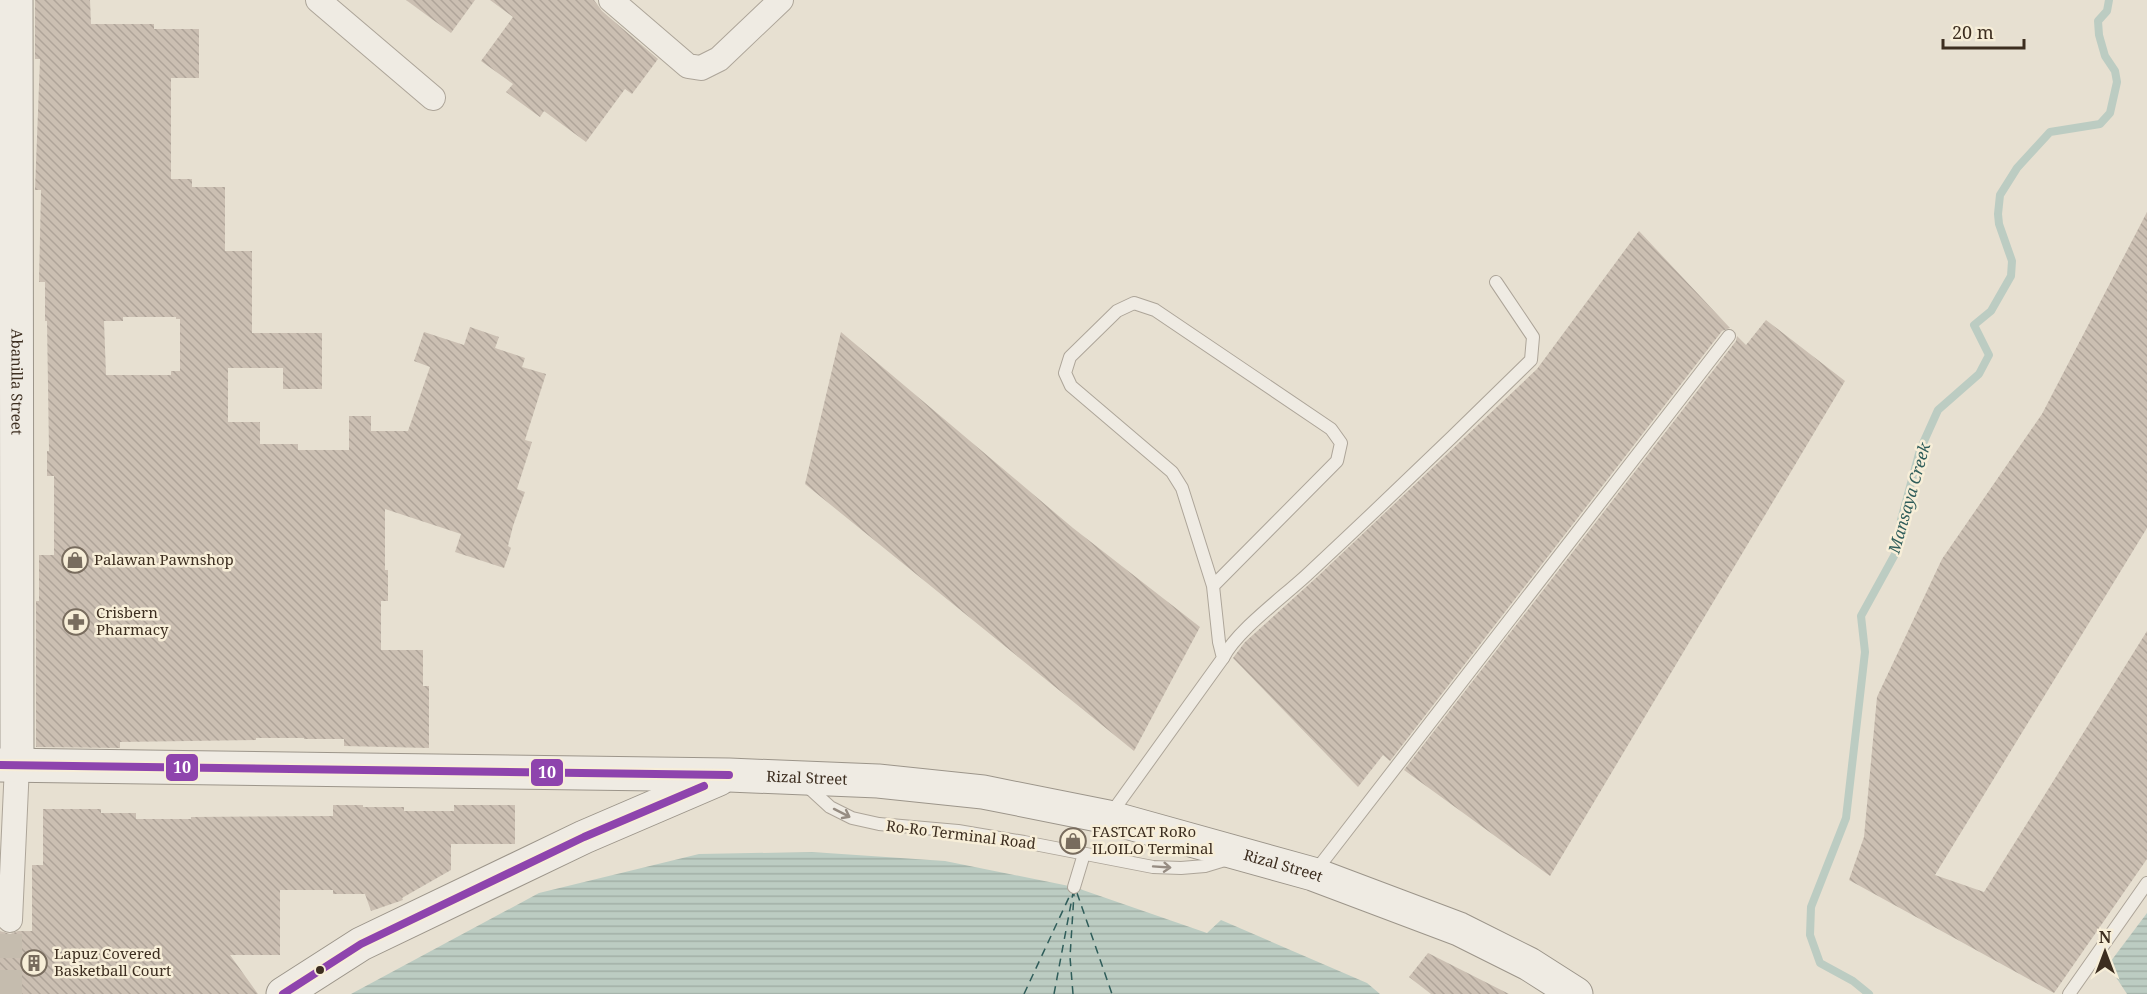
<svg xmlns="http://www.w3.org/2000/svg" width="2147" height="994" font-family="'Noto Serif',serif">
<defs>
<pattern id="water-rules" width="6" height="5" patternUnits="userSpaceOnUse" patternTransform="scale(1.5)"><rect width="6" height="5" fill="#bcccc2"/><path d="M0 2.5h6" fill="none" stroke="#a2b0a6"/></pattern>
<pattern id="building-back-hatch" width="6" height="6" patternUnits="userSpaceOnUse" patternTransform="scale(1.5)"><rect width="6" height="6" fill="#cbbfb2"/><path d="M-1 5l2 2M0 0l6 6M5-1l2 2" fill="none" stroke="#afa499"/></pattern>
</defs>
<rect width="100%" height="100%" fill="#e7e0d1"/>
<g fill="url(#water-rules)">
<path d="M812,852L945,861L1074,887L1207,933L1221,920L1367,983L1380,994H351L539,893L699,854Z"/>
<path d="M2147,913V994H2127L2108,965Z"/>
</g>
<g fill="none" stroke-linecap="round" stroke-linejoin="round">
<path stroke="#bcccc2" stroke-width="8" d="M1869,994L1853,981L1820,963L1810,935L1811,907L1846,818L1865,652L1861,616L1899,547L1901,520L1920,450L1938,410L1979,374L1989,355L1974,325L1991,311L2011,276L2012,261L1999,224L1998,214L2000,195L2017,168L2050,132L2100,124L2110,113L2117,82L2115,71L2105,56L2099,35L2098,21L2107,11L2109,0"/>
<g stroke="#2f5d5a" stroke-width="1.5" stroke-dasharray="8 6" stroke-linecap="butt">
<path d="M1077,893L1112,994"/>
<path d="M1024,994L1071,893"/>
<path d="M1054,994L1073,893"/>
<path d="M1073,994L1070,957L1074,894"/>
</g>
</g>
<g fill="url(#building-back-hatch)" fill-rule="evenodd">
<path d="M35,0H90L91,24H154V29H199V78H171V179H192V187H225V251H252V333H322V389H283V368H228V422H260V444H298V450H349V416H371V431H408L430,367L414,361L424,332L464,345L470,327L499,337L495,348L525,358L522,367L546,374L525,440L532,442L517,489L525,492L513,526L508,546L511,548L504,568L455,552L461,534L385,509V570H388V601H381V650H423V686H429V748L344,746V739H304V738H256V740L120,742V748L36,747V601H39V555H54V476H47V451H49L47,321H45V282H39L41,190H35L40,59H35ZM123,317H176V319H180V371H171V375H106L104,321H123Z"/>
<path d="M406,0H475L451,33Z"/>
<path d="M490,0H594L602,11L658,59L632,94L625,89L586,142L544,111L540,117L506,92L513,84L481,61L513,17Z"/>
<path d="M2147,212V528L1935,875L1984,892L2147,631V859L2054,993L1849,880L1864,837L1877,697L1942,559L2042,414Z"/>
<path d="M1639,231L1730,328L1722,331L1390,761L1383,755L1358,787L1233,658L1245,642L1316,578L1537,369Z"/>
<path d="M1766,320L1845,381L1550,876L1404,770L1736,341L1737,336L1746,345Z"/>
<path d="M841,332L1073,528L1200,627L1134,751L805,484Z"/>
<path d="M333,805H363V807H404V811H454V805H515V844H451V870L402,898L403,900L371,911L365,894H333V890H280V955H230L258,994H0V931L10,934L18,931H32V865H43V809H101V813H136V819H191V817L333,816Z"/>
<path d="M1428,953L1509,994H1431L1409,977Z"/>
</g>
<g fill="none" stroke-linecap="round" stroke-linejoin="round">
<path stroke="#c5bcae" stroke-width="24" stroke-dasharray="24 12" stroke-linecap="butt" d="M10,994V920"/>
<g stroke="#ada599" stroke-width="14">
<g id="lane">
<path d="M1223,658C1237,630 1286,595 1310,572C1385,502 1458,432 1531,360L1533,337L1496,282"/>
<path d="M806,785L830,807L852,818L879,824L958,831L1024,842L1153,867L1181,868L1205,866L1228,859"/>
<path d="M1110,815L1223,658L1219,642L1213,586L1182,488L1172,472L1071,386L1065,373L1070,357L1117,311L1134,303L1155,310L1331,429L1341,443L1337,461L1213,586"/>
<path d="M1314,873L1729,336"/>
<path d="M1074,887L1084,854"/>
<path d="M2069,994L2147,883"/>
</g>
</g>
<g stroke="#ada599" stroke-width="26">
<g id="street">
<path d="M318,0L433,98"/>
<path d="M611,0L688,66L701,68L719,59L781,0"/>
<path d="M10,920L17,765"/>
</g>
</g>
<g stroke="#9c958a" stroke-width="35">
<g id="secondary">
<path id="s1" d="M16,0L17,765"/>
<path id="s2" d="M0,765L729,775L878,781L983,792L1108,817L1313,874L1459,929L1529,964L1576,994"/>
<path d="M283,994L361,944L584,837L719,779"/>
</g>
</g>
<use href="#lane" stroke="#efebe3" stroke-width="12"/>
<use href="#street" stroke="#efebe3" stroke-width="24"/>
<use href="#secondary" stroke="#efebe3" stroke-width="33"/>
<g stroke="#f7eed8" stroke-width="12">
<g id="bus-1">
<path d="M0,765L729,775"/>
<path d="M283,994L361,944L584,837L704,786"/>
</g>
</g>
<use href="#bus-1" stroke="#8e44ad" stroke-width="8"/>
</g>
<defs><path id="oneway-shaft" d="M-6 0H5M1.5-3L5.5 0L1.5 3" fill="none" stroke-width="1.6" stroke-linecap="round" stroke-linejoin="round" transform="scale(1.5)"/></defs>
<g stroke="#968c82">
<use href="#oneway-shaft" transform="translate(842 813) rotate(27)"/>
<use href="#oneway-shaft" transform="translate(1162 867) rotate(4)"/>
</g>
<defs>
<g id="shop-ring" transform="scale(1.35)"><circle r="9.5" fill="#f7eed8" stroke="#786c5e" stroke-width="1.5"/><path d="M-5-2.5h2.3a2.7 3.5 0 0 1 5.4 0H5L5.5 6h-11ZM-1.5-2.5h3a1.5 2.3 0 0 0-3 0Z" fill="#786c5e"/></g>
<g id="pharmacy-ring" transform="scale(1.35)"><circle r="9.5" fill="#f7eed8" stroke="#786c5e" stroke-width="1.5"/><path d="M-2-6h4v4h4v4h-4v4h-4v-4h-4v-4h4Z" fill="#786c5e"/></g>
<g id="building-ring" transform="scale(1.35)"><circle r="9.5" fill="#f7eed8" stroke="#786c5e" stroke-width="1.5"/><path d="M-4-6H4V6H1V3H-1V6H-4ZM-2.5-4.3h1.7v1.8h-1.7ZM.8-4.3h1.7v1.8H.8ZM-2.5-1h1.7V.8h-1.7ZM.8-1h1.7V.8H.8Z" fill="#786c5e"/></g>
</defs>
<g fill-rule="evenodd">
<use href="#shop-ring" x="75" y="560"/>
<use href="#pharmacy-ring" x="76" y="622"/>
<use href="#shop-ring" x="1073" y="841"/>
<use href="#building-ring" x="34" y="963"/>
</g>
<circle fill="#3d2e20" stroke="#f7eed8" stroke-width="2" cx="320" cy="970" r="5"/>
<g text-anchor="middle" stroke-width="5" stroke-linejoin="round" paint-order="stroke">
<g font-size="15" fill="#3d2e20" stroke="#f7eed8">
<text dy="5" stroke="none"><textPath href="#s1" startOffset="382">Abanilla Street</textPath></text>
<text dy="5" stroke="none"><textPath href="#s2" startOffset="807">Rizal Street</textPath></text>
<text transform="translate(961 835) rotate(7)" y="5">Ro-Ro Terminal Road</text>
<text dy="5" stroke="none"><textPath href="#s2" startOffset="1293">Rizal Street</textPath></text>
</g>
<g font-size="15" fill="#3d2e20" stroke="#f7eed8" text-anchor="start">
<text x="94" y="565">Palawan Pawnshop</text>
<text x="96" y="618">Crisbern<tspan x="96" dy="17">Pharmacy</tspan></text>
<text x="1092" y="837">FASTCAT RoRo<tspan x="1092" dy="17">ILOILO Terminal</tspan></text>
<text x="54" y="959">Lapuz Covered<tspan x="54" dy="17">Basketball Court</tspan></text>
</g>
<g font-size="16" font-style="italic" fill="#2f5d5a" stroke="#f7eed8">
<text transform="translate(1909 498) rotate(-74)" y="6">Mansaya Creek</text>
</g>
</g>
<g stroke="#f7eed8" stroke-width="2">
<rect x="165" y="753" width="34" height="29" rx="6" fill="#8e44ad"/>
<rect x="530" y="758" width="34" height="29" rx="6" fill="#8e44ad"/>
</g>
<g font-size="16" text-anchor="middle" font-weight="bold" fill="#fff">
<text x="182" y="773">10</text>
<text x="547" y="778">10</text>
</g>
<g transform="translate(2105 952)" stroke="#f7eed8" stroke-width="4.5" paint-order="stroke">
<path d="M0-4.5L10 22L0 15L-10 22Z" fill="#3d2e20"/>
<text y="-9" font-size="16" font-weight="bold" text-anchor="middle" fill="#3d2e20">N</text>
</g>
<path d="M1943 39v9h81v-9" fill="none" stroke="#3d2e20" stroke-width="3"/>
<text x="1952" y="39" font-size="18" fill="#3d2e20" stroke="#f7eed8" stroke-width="4.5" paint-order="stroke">20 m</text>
</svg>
